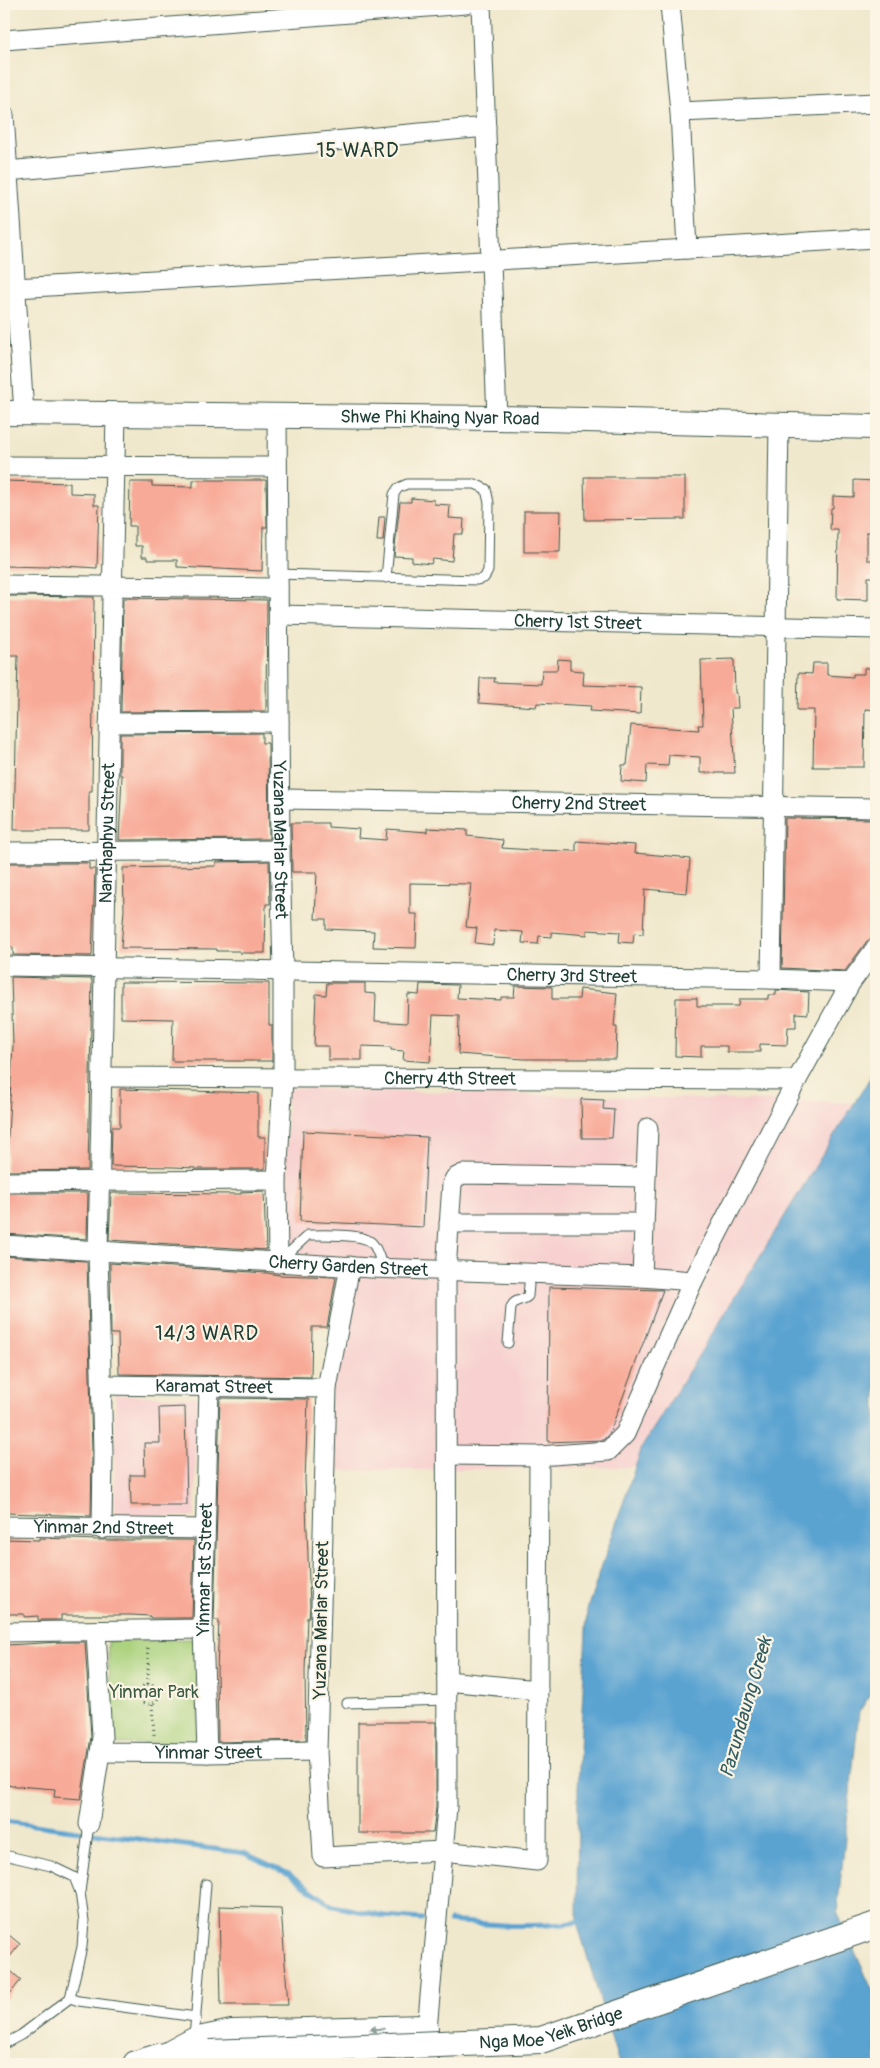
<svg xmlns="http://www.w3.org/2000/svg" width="880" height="2068" font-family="Pangolin,sans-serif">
<rect width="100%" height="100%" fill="#fcf5e5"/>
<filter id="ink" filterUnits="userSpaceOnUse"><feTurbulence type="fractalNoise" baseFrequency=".02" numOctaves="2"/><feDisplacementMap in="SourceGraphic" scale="10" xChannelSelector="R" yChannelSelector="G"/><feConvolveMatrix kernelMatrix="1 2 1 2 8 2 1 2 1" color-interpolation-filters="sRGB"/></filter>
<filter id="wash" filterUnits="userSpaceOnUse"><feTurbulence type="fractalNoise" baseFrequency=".0096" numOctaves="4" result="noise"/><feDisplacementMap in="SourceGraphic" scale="20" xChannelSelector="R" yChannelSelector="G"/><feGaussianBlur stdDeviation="1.12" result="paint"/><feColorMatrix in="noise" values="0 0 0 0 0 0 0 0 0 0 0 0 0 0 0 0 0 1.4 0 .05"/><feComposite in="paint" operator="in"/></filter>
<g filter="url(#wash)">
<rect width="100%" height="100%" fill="#f0e8cc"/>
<g fill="#f7d0cf">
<path d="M287,1088L855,1103L642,1447L635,1467L325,1471L341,1258L285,1254Z"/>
<path d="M115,1395L197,1397L195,1517L114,1515Z"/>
</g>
<path fill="#aad27e" stroke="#648859" d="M196,1639L199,1742L111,1744L108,1641Z"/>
<path fill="#5aa3d1" stroke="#3c7082" d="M876,1068V1686L859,1712L837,1912L876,1998V2064H619L577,1922L578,1789L587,1610L642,1447Z"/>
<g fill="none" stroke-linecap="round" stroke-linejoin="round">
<g stroke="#5aa3d1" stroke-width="5">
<path d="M4,1821L244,1853L289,1874L333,1906L384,1916L422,1919"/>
<path d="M450,1921C494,1925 539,1929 584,1921"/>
</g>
</g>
<g id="blocks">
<g fill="#f8aa98">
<path d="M584,477H685V519L585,520Z"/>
<path d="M193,480H266L267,527H263L262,571L177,567V560H147V557H142V546H135V526H129L130,482H152V486L193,487Z"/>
<path d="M854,480L876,481V532H867V560H875L874,577H868V600L837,599L838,530H830L831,508H833V496L854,497Z"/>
<path d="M4,481L70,483V493L94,494V505H99L97,568L48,565V567L4,566Z"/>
<path d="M411,498L434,500V504L450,505L449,518L464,519L463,534H454L452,561L433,559L431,564L412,562V557L394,556L400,502H411Z"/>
<path d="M524,511H561L560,552H524Z"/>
<path d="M379,517H385L383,541H377Z"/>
<path d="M7,596L94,597L92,791H89V830H14L18,656H7Z"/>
<path d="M123,598L267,600L266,711L121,712Z"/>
<path d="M558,659L570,660V670L584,671L583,685L641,687L640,714L590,711L591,706L537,703L536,707L479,703L480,678H495L494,682L541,684L542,670H557Z"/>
<path d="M734,659L735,693H737L738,708H731L735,773H700V757L669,755L668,766L647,765L646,783L621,781L622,765H627L631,725L699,730L698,725H703L701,660Z"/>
<path d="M813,663H827V675L853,677V674H864V668H876V710L865,709L864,767H813L814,710H797L798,673L812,674Z"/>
<path d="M262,733V743H268L269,839L119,840L122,775H120V734Z"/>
<path d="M785,818L876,819V937L867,941L845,971L782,968Z"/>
<path d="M291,823H328V827L359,829L358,838L386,840L387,829L427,832V828L467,830V836L503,840L502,848L531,850L576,851V841L635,845L634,853L681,857V858L690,859L687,893L645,889L643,934L634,933L633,943L619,942L620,932L587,930V935L552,932V937L539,936L538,944L522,943L523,932L494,930L493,945L475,943L477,928L466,927L471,884L410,883V914H417L416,948L373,947L374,931L326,929V919H315L317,872H292Z"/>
<path d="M269,861L270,904H266L265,953H240V951H217V949L121,948L124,910L123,868L216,866V862Z"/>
<path d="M5,863H89V869H95L92,956L13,955V947H4Z"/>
<path d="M11,977L92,979L88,1170L6,1171L13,1045Z"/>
<path d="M121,982L269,983V1025H272V1061H172L173,1019L121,1018Z"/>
<path d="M327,983H365V993L376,994L375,1021L407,1023L408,994L419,995L420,984L458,985L457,998L501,1000V997H514L515,986L552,987V999H579L580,989L617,993L614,1027H617L616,1059H524L458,1054L459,1016L433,1015L430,1062L403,1060L404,1051L391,1050V1047L362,1046V1060H328V1046H314L316,994L326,995Z"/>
<path d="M776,990L809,992L808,1014L796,1013V1027H788L787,1045L760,1044V1052H727V1046H701V1057L675,1056L676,998H697V1006H739L740,999H768V995H776Z"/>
<path d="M120,1089L258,1093V1137H265V1169H195V1168L173,1167L111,1166L112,1127H120Z"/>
<path d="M581,1099L604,1100L603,1109L614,1110L612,1138H582Z"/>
<path d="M303,1131L427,1137L423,1227L300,1221Z"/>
<path d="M264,1191L266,1250L109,1240L111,1193L241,1194V1192Z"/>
<path d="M4,1193H88L87,1239L4,1234Z"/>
<path d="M4,1256L87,1261L92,1452L91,1516L6,1513V1477H4L6,1423L4,1381Z"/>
<path d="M110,1263L267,1273L279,1275L336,1277L327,1327H312L311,1377L119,1374L118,1334H111Z"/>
<path d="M549,1287L663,1290L609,1434L603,1440L548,1442Z"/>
<path d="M220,1398L308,1399L305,1480L310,1606L309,1617H307L305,1671L306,1740L218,1742L217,1670L219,1620H214Z"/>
<path d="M185,1407L187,1505H131L130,1475H145L144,1443H160L159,1408Z"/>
<path d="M39,1538L101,1540H194L192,1618H150V1616L131,1615H61V1620H38V1616L24,1617V1614H4V1539L39,1540Z"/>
<path d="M61,1642H85L91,1737L81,1799L54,1797L55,1789L4,1785L8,1670H6V1645Z"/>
<path d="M358,1722H436V1807L433,1833H358Z"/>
<path d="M219,1906L281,1908L288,2005H221Z"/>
<path d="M4,1931L20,1944L4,1964Z"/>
<path d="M4,1965L21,1980L4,2001Z"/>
</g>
</g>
</g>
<g filter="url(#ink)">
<use href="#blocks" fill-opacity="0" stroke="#3e574b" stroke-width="1"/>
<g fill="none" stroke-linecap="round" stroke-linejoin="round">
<g stroke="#3e574b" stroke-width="11">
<g id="service">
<path d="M278,574L477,580L484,578L488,571L489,503L486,489L475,484H407L398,488L394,494L386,578"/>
<path d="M280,1261L308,1235C322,1235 363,1233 372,1243C378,1249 380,1260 383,1269"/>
<path d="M508,1343L511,1307C515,1298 522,1302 528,1296L530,1273"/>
<path d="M347,1703L447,1700"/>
<path d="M4,1855L51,1866L74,1877L80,1892L84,1921L82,1947L70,1998L21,2035L4,2044"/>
<path d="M80,1892L89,1824"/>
<path d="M70,1998L79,2001L196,2017"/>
<path d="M194,2039L206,1884"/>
</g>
</g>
<g stroke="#3e574b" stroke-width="21">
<g id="minor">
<path d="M481,4L497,418"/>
<path d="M670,4L680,112L687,249"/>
<path d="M4,40L466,4"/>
<path d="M680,112L876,103"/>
<path d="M4,115L24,413"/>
<path d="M7,171L486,127"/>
<path d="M15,288L876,238"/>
<path id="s1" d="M277,416L280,850L283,971V1078L277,1180L278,1263"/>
<path d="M4,466L276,467"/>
<path d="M4,585L278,588"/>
<path id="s2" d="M279,615L876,629"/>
<path d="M109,723L279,722"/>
<path id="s3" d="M281,799L876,808"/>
<path d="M4,852L280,850"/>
<path id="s4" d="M4,966L771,979L851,982"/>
<path d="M771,979L779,423"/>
<path id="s5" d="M102,1077L797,1080"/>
<path d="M4,1182L277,1180"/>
<path d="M449,1223H644"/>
<path id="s6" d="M4,1245L371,1268L642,1277L693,1281"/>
<path d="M350,1266L327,1388L317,1751L323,1857L443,1851L537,1861L539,1456"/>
<path d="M642,1277L648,1128"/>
<path id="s7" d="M102,1385L327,1388"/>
<path d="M447,1455L539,1456L608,1451L625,1434L693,1281L797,1080L851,982L876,948"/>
<path id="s8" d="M4,1526L205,1529"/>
<path id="s9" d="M102,1529L103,1452L98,1251L116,414"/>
<path id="s10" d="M96,1631L102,1737L100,1752L207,1753L317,1751"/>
<path d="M4,1632L203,1629"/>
<path d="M447,1681L538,1690"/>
<path id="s11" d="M207,1753L203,1629L209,1386"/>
<path d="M89,1824L100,1752"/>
<path d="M426,2041L447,1807L446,1270L452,1184L455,1178L463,1174L645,1177"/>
</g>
</g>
<g stroke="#3e574b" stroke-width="26">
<g id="tertiary">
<path id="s12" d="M4,413L497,418L876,427"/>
</g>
</g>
<g stroke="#3e574b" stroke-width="28">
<g id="secondary">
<path d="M168,2055L194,2041L232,2033L425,2028"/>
<path d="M136,2064L159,2057L186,2054"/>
<path d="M419,2064H426"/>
</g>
</g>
<g stroke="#3e574b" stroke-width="3" stroke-dasharray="1 4" stroke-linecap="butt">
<circle cx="149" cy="1694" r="10"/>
<path d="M148,1684V1646"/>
<path d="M152,1704L154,1735"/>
</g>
<use href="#service" stroke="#fff" stroke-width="9"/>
<use href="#minor" stroke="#fff" stroke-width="19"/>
<use href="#tertiary" stroke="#fff" stroke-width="24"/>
<use href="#secondary" stroke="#fff" stroke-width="26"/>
<g stroke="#3e574b" stroke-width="28" stroke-linecap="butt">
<g id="secondary-bridge">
<path id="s13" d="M209,2053L541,2040L876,1925"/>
</g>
</g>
<use href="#secondary-bridge" stroke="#fff" stroke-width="26"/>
</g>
<defs><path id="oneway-solid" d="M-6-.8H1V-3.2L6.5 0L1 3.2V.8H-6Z" transform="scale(1.25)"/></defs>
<use fill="#8f9e9a" href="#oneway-solid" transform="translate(377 2029) rotate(178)"/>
</g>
<g text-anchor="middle" stroke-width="4.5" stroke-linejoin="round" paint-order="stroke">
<g font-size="18" fill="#1f3d34" stroke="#fcf5e5">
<text dy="6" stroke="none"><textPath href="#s12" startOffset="436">Shwe Phi Khaing Nyar Road</textPath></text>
<text dy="6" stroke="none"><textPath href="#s2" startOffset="299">Cherry 1st Street</textPath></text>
<text dy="6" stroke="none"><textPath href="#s3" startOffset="298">Cherry 2nd Street</textPath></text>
<text dy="6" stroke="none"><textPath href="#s9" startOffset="696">Nanthaphyu Street</textPath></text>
<text dy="6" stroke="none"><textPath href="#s1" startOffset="424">Yuzana Marlar Street</textPath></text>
<text dy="6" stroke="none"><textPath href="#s4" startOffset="568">Cherry 3rd Street</textPath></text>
<text dy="6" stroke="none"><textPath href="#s5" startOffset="348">Cherry 4th Street</textPath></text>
<text dy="6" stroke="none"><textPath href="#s6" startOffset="345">Cherry Garden Street</textPath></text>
<text dy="6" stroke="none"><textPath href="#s7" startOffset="112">Karamat Street</textPath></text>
<text dy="6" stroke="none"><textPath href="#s8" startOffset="100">Yinmar 2nd Street</textPath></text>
<text dy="6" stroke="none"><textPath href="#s11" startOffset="184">Yinmar 1st Street</textPath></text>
<text transform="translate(321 1620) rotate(-89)" y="6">Yuzana Marlar Street</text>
<text dy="6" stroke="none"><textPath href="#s10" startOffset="230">Yinmar Street</textPath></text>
<text dy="6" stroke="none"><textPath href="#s13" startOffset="344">Nga Moe Yeik Bridge</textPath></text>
</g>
<g font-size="18" fill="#3b5b43" stroke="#fcf5e5">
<text x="154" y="1698">Yinmar Park</text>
</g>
<g font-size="19" font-style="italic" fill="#315c63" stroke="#fcf5e5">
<text transform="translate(745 1707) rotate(-74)" y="7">Pazundaung Creek</text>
</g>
<g font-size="20" letter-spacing="1" fill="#1f3d34" stroke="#fcf5e5">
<text x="358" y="157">15 WARD</text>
<text x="207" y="1340">14/3 WARD</text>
</g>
</g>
<rect width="880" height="2068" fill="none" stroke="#fcf5e5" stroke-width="20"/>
</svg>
